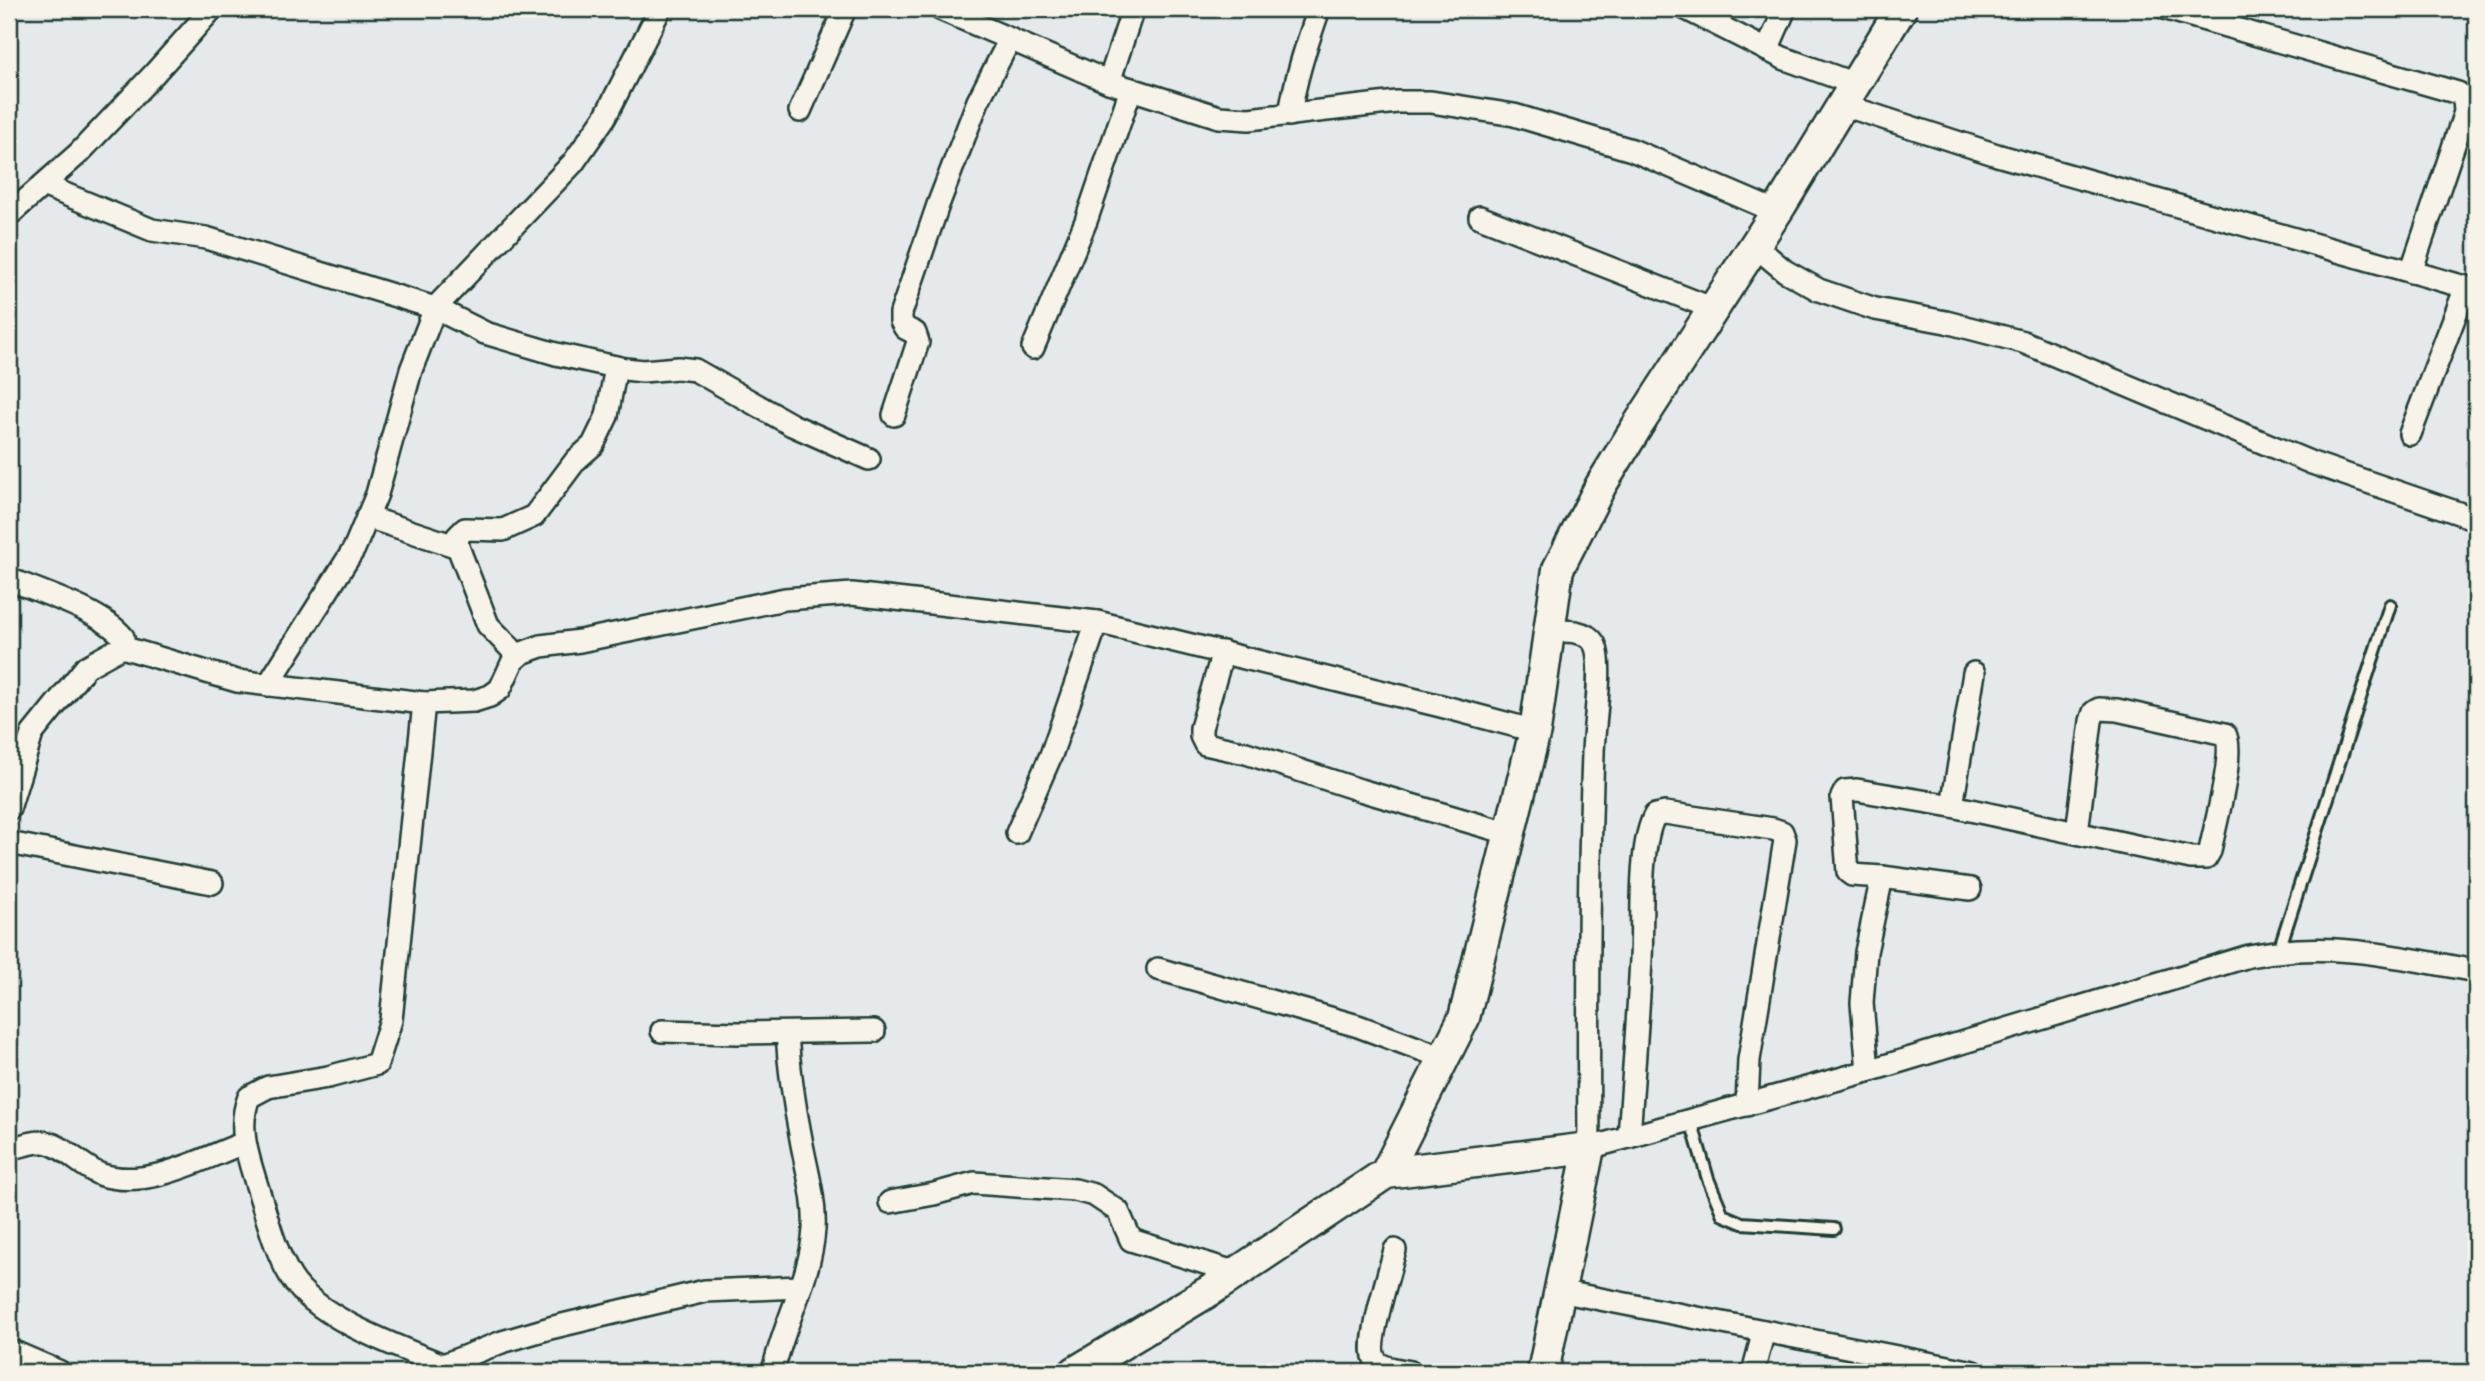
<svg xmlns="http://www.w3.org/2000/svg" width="2485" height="1381" font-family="'Balsamiq Sans',sans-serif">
<rect width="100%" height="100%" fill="#e6e9ec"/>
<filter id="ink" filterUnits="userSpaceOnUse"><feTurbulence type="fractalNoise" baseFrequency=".0143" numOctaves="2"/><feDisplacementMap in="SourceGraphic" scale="14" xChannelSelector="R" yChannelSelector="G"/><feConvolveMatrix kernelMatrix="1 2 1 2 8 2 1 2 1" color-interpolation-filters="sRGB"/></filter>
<g filter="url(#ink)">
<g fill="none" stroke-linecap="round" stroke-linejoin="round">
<g stroke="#1f3d34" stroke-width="16">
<g id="lane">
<path d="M2279,950L2390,605"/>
<path d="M1691,1121L1708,1179L1723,1215L1742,1223L1834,1229"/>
</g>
</g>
<g stroke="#1f3d34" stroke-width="26">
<g id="street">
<path d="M940,9L1109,82L1219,117L1249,119L1397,102H1431L1514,115L1632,150L1777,212"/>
<path d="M1686,9L1783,58L1855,84"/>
<path d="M2167,9L2458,93L2464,98L2465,112L2411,272"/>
<path d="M1767,50L1785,9"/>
<path d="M1109,82L1133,9"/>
<path d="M1843,105L1997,155L2476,290"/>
<path d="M800,111L845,9"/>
<path d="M1290,115C1295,78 1307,44 1319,9"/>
<path d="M43,185L152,230L206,238L435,308L485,333L556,354L625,369L643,371L678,368L695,370L792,425L869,459"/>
<path d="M9,215L79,153L153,75L212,9"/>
<path d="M1480,217L1714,309"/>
<path d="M1755,246L1785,271L1819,290L1875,309L1946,322L2023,342L2312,463L2476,519"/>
<path d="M1033,348L1086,221L1131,89"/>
<path d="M894,415L918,342L915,333L905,328L901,321V313L938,205L978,101L1010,39"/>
<path d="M2410,434L2466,287"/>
<path d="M367,517L458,547"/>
<path d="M9,579C42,593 100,610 123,637L122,647"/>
<path d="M1550,631C1564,631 1585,629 1594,643C1605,661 1593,729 1593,754C1588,885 1588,1016 1589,1148L1868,1071L2249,956C2330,940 2397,957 2476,971"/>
<path d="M1223,652L1201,728V736L1205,744L1246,753L1360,790L1511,834"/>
<path d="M518,656L488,625L458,547L457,537L465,529L503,530L534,516L576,460L593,445L607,416L616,367"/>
<path d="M268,685L354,549L377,494L411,370L435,308L573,163L605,117L660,9"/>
<path d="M424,703L391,1020L377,1064L328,1077L268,1087L249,1097C237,1127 248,1157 257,1186C267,1217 274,1249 291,1277C316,1318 399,1347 443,1365L447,1372"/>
<path d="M1952,806L1974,673"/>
<path d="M9,809L32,734L86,667L122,647L237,681L424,703L474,701L490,696L500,689L513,661L522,653L541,646L580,641L785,599L852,594L1097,622L1441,706L1535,731"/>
<path d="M1017,833L1051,755L1097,622"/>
<path d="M9,843L212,883"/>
<path d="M1882,877L1970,889"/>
<path d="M1158,969L1358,1026L1444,1058"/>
<path d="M662,1031L738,1033L874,1031"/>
<path d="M1868,1071L1862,1003L1866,952L1882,877L1852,875L1848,872L1842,797L1845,791L1857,790L1952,806L2191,858H2206L2210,851C2214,829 2236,751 2225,734L2117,710L2099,709L2094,712L2091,721L2077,833"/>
<path d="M1629,1137C1633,1078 1638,1019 1641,959C1643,924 1638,845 1655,815L1665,813L1773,829L1782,832L1785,840L1749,1060L1747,1105"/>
<path d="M9,1149C19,1147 30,1142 41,1142C60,1141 83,1169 102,1175C149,1189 201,1159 244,1143"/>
<path d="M890,1202L934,1194L974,1183L1075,1190L1094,1195L1118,1211L1131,1240L1237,1273"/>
<path d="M1395,1250C1390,1270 1366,1345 1375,1359C1381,1369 1401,1370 1411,1372"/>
<path d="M1559,1291L1764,1331"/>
<path d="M9,1350L60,1372"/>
<path d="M443,1365L502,1342L550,1328L705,1291L800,1287"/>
<path d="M773,1372C783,1324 811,1278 814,1229C816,1199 806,1168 801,1139C794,1104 789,1069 787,1033"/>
<path d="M1753,1372L1764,1331L1974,1372"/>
</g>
</g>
<g stroke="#1f3d34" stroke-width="35">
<g id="secondary">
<path d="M1386,1173L1589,1148L1543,1372"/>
<path d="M1075,1372L1211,1290L1386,1173L1464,1018L1535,731L1558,569L1601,485L1638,425L1781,205L1901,9"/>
</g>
</g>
<use href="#lane" stroke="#f7f3e8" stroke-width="10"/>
<use href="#street" stroke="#f7f3e8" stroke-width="21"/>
<use href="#secondary" stroke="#f7f3e8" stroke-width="30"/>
</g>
</g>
<rect width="2485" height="1381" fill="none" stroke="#f7f3e8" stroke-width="35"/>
<rect x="18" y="18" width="2450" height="1346" fill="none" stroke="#1f3d34" stroke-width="2.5" filter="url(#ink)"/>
</svg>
